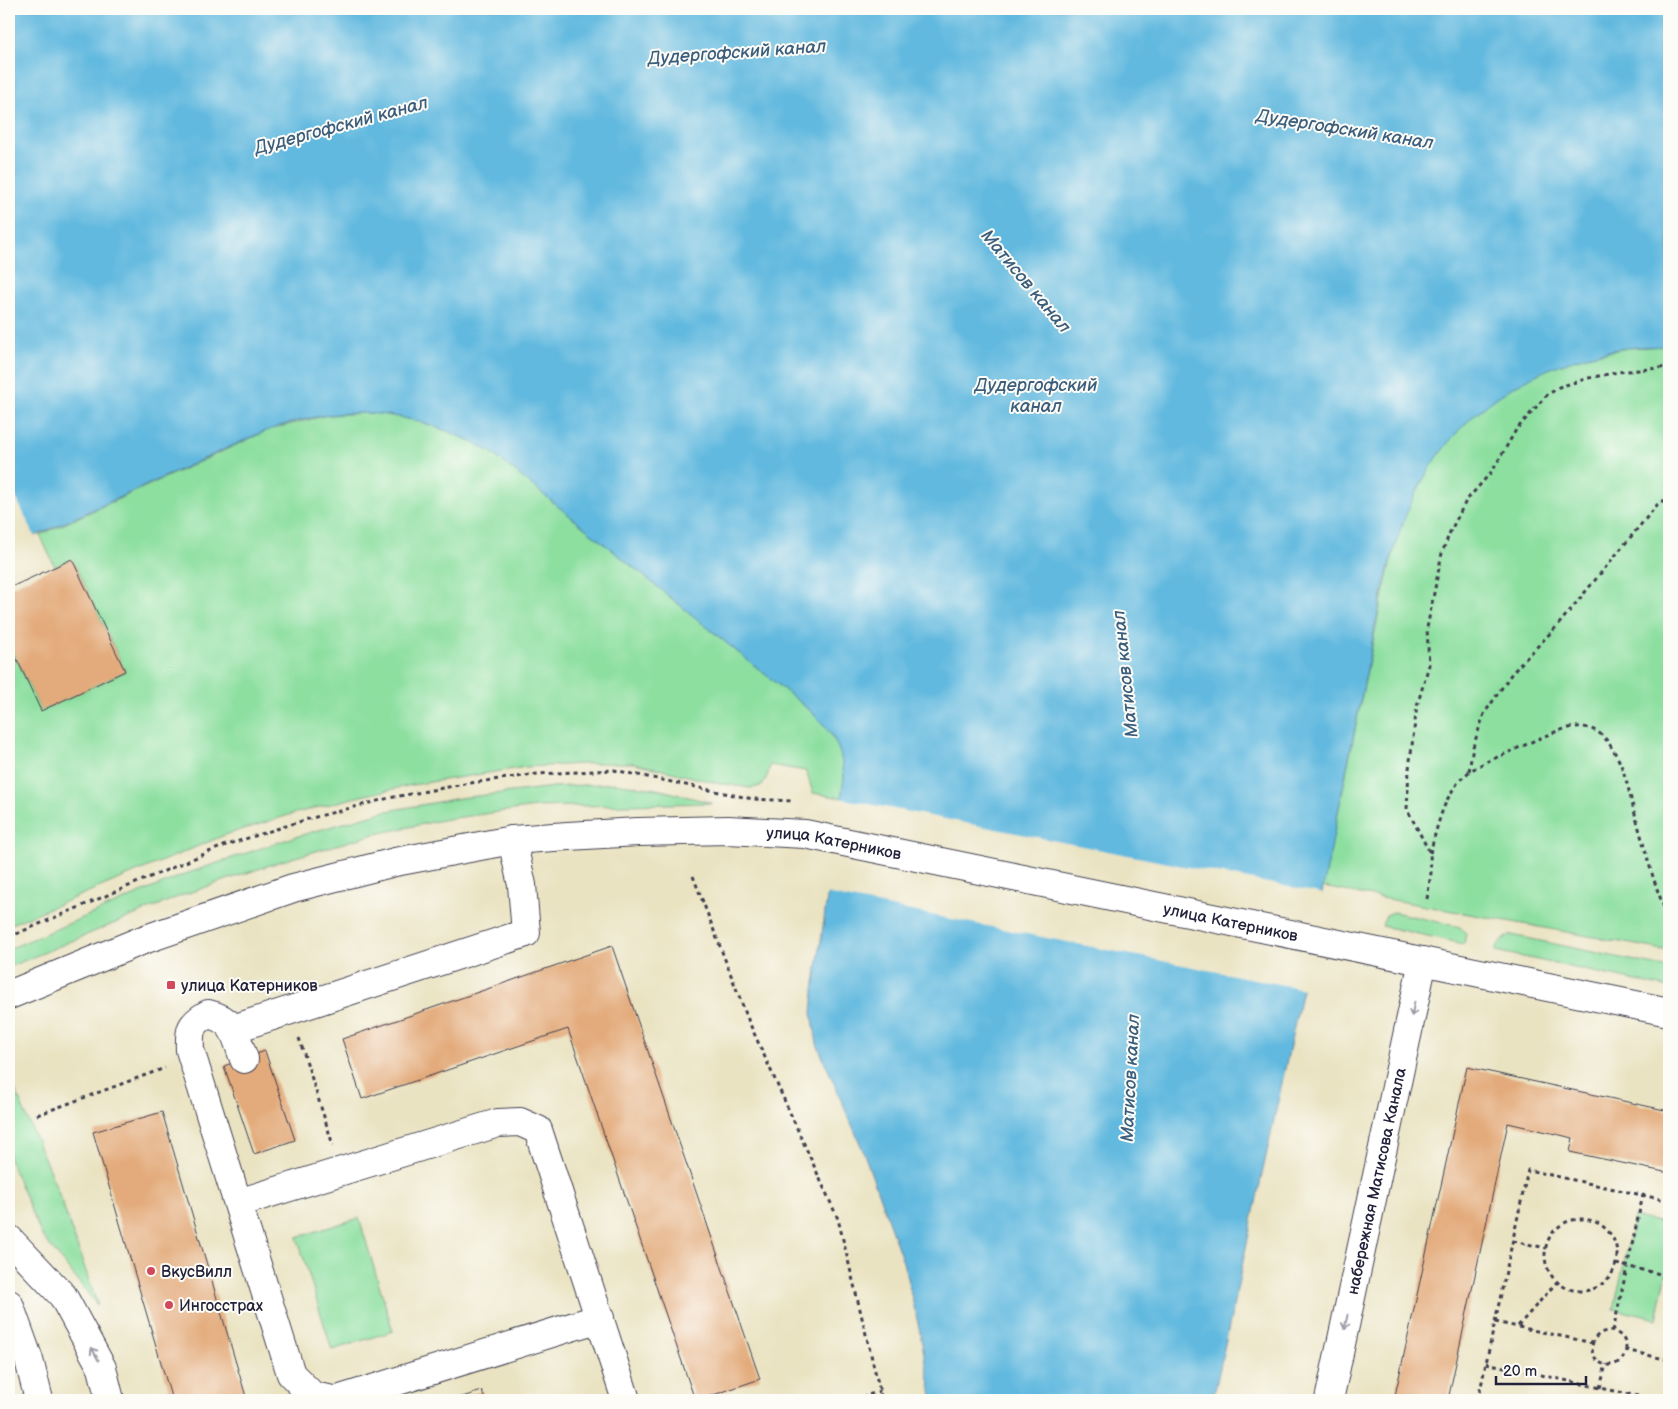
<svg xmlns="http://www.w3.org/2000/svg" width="1678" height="1409" font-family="'Balsamiq Sans',sans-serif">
<rect width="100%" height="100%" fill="#fdfcf7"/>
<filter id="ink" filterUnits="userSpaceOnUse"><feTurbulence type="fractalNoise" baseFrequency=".02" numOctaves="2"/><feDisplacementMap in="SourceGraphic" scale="10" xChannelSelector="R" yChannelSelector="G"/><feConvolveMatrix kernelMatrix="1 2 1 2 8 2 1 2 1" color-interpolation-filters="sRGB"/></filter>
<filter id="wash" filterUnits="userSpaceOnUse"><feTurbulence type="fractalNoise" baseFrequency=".0096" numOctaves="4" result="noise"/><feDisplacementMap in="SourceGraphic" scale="20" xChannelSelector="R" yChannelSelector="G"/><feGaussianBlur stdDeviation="1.12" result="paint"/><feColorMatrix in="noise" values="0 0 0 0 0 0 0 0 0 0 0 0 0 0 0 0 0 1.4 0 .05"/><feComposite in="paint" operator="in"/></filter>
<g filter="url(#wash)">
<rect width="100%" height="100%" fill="#eae3c2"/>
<g fill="#8ddfa0" stroke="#58806e">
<path d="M1669,346V951L1323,887L1380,607L1397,536L1414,495L1439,453L1465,422L1499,395L1539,372L1580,357L1627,348Z"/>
<path d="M371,413C415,417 453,431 491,452L808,709C838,736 848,759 842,798L813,793L806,771L770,765L768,774L762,786L750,788L717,783L634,763H602L526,767L412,785L357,797L289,815L225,835L9,925V642L41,711L125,671L72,559L55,567L40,535L271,429L328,415Z"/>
<path d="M614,783L657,789L712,803L536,807L447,819L371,835L282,861L183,895L9,967V949L188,873L288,839L382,812L460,798L554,787Z"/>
<path d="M1394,912L1460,927L1466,933L1464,944L1382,926L1386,915Z"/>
<path d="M1512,935L1669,968V988L1495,951C1499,942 1503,938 1512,935Z"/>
<path d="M9,1075L58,1191L98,1306L42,1236L9,1159Z"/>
<path d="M1634,1217L1669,1224V1261L1657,1319L1614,1309Z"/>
<path d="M359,1218L393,1331L332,1350L297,1237Z"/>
</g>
<path fill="#62b9df" stroke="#426e8d" d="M9,9H1669V346C1655,347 1640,346 1626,348C1554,358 1484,393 1441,452C1393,517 1381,597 1366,674C1353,738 1340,801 1328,864C1292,1043 1251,1222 1213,1400H933L918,1323L903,1262L862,1148L817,1044L812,1013L814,990L844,777C842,746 831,730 808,709L491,452C412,408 341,400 256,435L9,548Z"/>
<g fill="#eae3c2">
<path d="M9,483L36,539L9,550Z"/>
<path d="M839,798L1324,894L1304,989L826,894Z"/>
</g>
<g id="blocks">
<g fill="#e3ab7c">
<path d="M72,559L125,671L41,711L9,642V588Z"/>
<path d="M612,946L760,1379L699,1400H695L568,1029L362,1099L342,1039Z"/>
<path d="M265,1051L295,1140L254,1154L224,1066Z"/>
<path d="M1467,1067L1669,1111V1173L1570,1152L1573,1138L1508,1123L1448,1400H1394Z"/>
<path d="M162,1112L223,1319L247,1400H172L154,1339L93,1132Z"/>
<path d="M482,1391L485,1400H452Z"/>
</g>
</g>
</g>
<g filter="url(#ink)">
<use href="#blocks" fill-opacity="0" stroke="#403f4f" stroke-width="1"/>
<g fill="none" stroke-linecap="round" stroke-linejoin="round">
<g stroke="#403f4f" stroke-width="30">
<g id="minor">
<path id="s1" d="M9,995L143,940L293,888L395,862L512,840L568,836L638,832L728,830L805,834L1669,1012"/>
<path d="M233,1029L526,933L522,885L512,840"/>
<path d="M244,1059C235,1035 235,1020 208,1014C190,1024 189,1030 190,1050L291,1374L313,1396L333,1400"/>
<path d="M238,1203L498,1123L520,1122L538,1130L626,1400"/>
<path d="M9,1239L63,1296L102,1368L110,1400"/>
<path d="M9,1304L29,1360L39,1400"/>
<path d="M337,1400L600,1318"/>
<path id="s2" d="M1329,1400L1423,961"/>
</g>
</g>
<g stroke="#403f4f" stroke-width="3" stroke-dasharray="4 4" stroke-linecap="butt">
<path d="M1469,771L1473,747L1484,714L1512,673L1558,625L1657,505L1669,497"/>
<path d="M1430,853C1438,825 1444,791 1469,772C1483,762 1501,756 1516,749C1535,741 1568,722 1588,728C1600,731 1607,739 1613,750C1624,766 1628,788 1633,807C1644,845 1653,884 1669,919"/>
<path d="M693,876L749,1022L838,1219L882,1400"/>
<path d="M1427,899L1431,873L1430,853L1407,809L1409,769L1417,706L1429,665L1427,628L1442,553L1450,532L1466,501L1493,470L1516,430L1546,396L1559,387L1589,378L1618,372L1669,367"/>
<path d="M9,937L223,846L308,819L389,798L470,783L538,774L614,770L753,799L793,801"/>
<path d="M299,1038L333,1145"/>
<path d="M37,1115L165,1068"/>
<circle cx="1581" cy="1255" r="36"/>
<path d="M1513,1241L1546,1248"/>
<path d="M1616,1264L1669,1276"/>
<path d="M1495,1322L1593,1343"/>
<path d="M1518,1326L1557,1282"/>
<path d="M1613,1331L1643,1195"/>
<circle cx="1609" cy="1348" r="17"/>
<path d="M1625,1350L1669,1360"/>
<path d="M1486,1363L1656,1400"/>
<path d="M1600,1388L1606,1364"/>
<path d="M854,1400L880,1391"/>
<path d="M1478,1400L1528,1170L1669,1201"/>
</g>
<use href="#minor" stroke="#fff" stroke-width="28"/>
</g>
<defs><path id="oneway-shaft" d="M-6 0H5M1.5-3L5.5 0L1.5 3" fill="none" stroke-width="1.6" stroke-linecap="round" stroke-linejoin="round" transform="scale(1.25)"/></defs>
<g stroke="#9c9ca7">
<use href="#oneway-shaft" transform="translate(1413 1009) rotate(101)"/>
<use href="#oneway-shaft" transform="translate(1346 1322) rotate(102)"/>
<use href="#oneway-shaft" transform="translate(95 1354) rotate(-119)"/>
</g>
</g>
<g fill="#d1495b" stroke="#fdfcf7" stroke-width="2">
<rect x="166" y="980" width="10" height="10" rx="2.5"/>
<circle cx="151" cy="1271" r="5"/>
<circle cx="169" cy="1305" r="5"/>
</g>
<g text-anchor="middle" stroke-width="4" stroke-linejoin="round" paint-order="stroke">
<g font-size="16" fill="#22223b" stroke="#fdfcf7">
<text dy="6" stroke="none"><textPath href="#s1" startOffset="851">улица Катерников</textPath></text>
<text dy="6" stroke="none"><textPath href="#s1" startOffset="1256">улица Катерников</textPath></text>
<text dy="6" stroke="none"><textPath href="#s2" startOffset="224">набережная Матисова Канала</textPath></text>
</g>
<g font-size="16" fill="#22223b" stroke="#fdfcf7" text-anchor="start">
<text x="181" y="991">улица Катерников</text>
<text x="161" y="1277">ВкусВилл</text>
<text x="179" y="1311">Ингосстрах</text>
</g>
<g font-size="18" font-style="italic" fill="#3c5e7d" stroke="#fdfcf7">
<text transform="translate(737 52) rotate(-4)" y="6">Дудергофский канал</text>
<text transform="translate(341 125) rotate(-15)" y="6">Дудергофский канал</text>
<text transform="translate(1345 129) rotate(9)" y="6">Дудергофский канал</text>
<text transform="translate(1026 281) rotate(50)" y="6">Матисов канал</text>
<text x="1036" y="391">Дудергофский<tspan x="1036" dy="21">канал</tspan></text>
<text transform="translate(1125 674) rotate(-96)" y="6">Матисов канал</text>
<text transform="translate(1130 1078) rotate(-87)" y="6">Матисов канал</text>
</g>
</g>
<rect width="1678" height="1409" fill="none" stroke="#fdfcf7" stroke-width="30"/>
<path d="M1496 1376v8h90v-8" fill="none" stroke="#22223b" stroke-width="2.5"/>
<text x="1503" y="1376" font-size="15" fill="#22223b" stroke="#fdfcf7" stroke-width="4" paint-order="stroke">20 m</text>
</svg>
